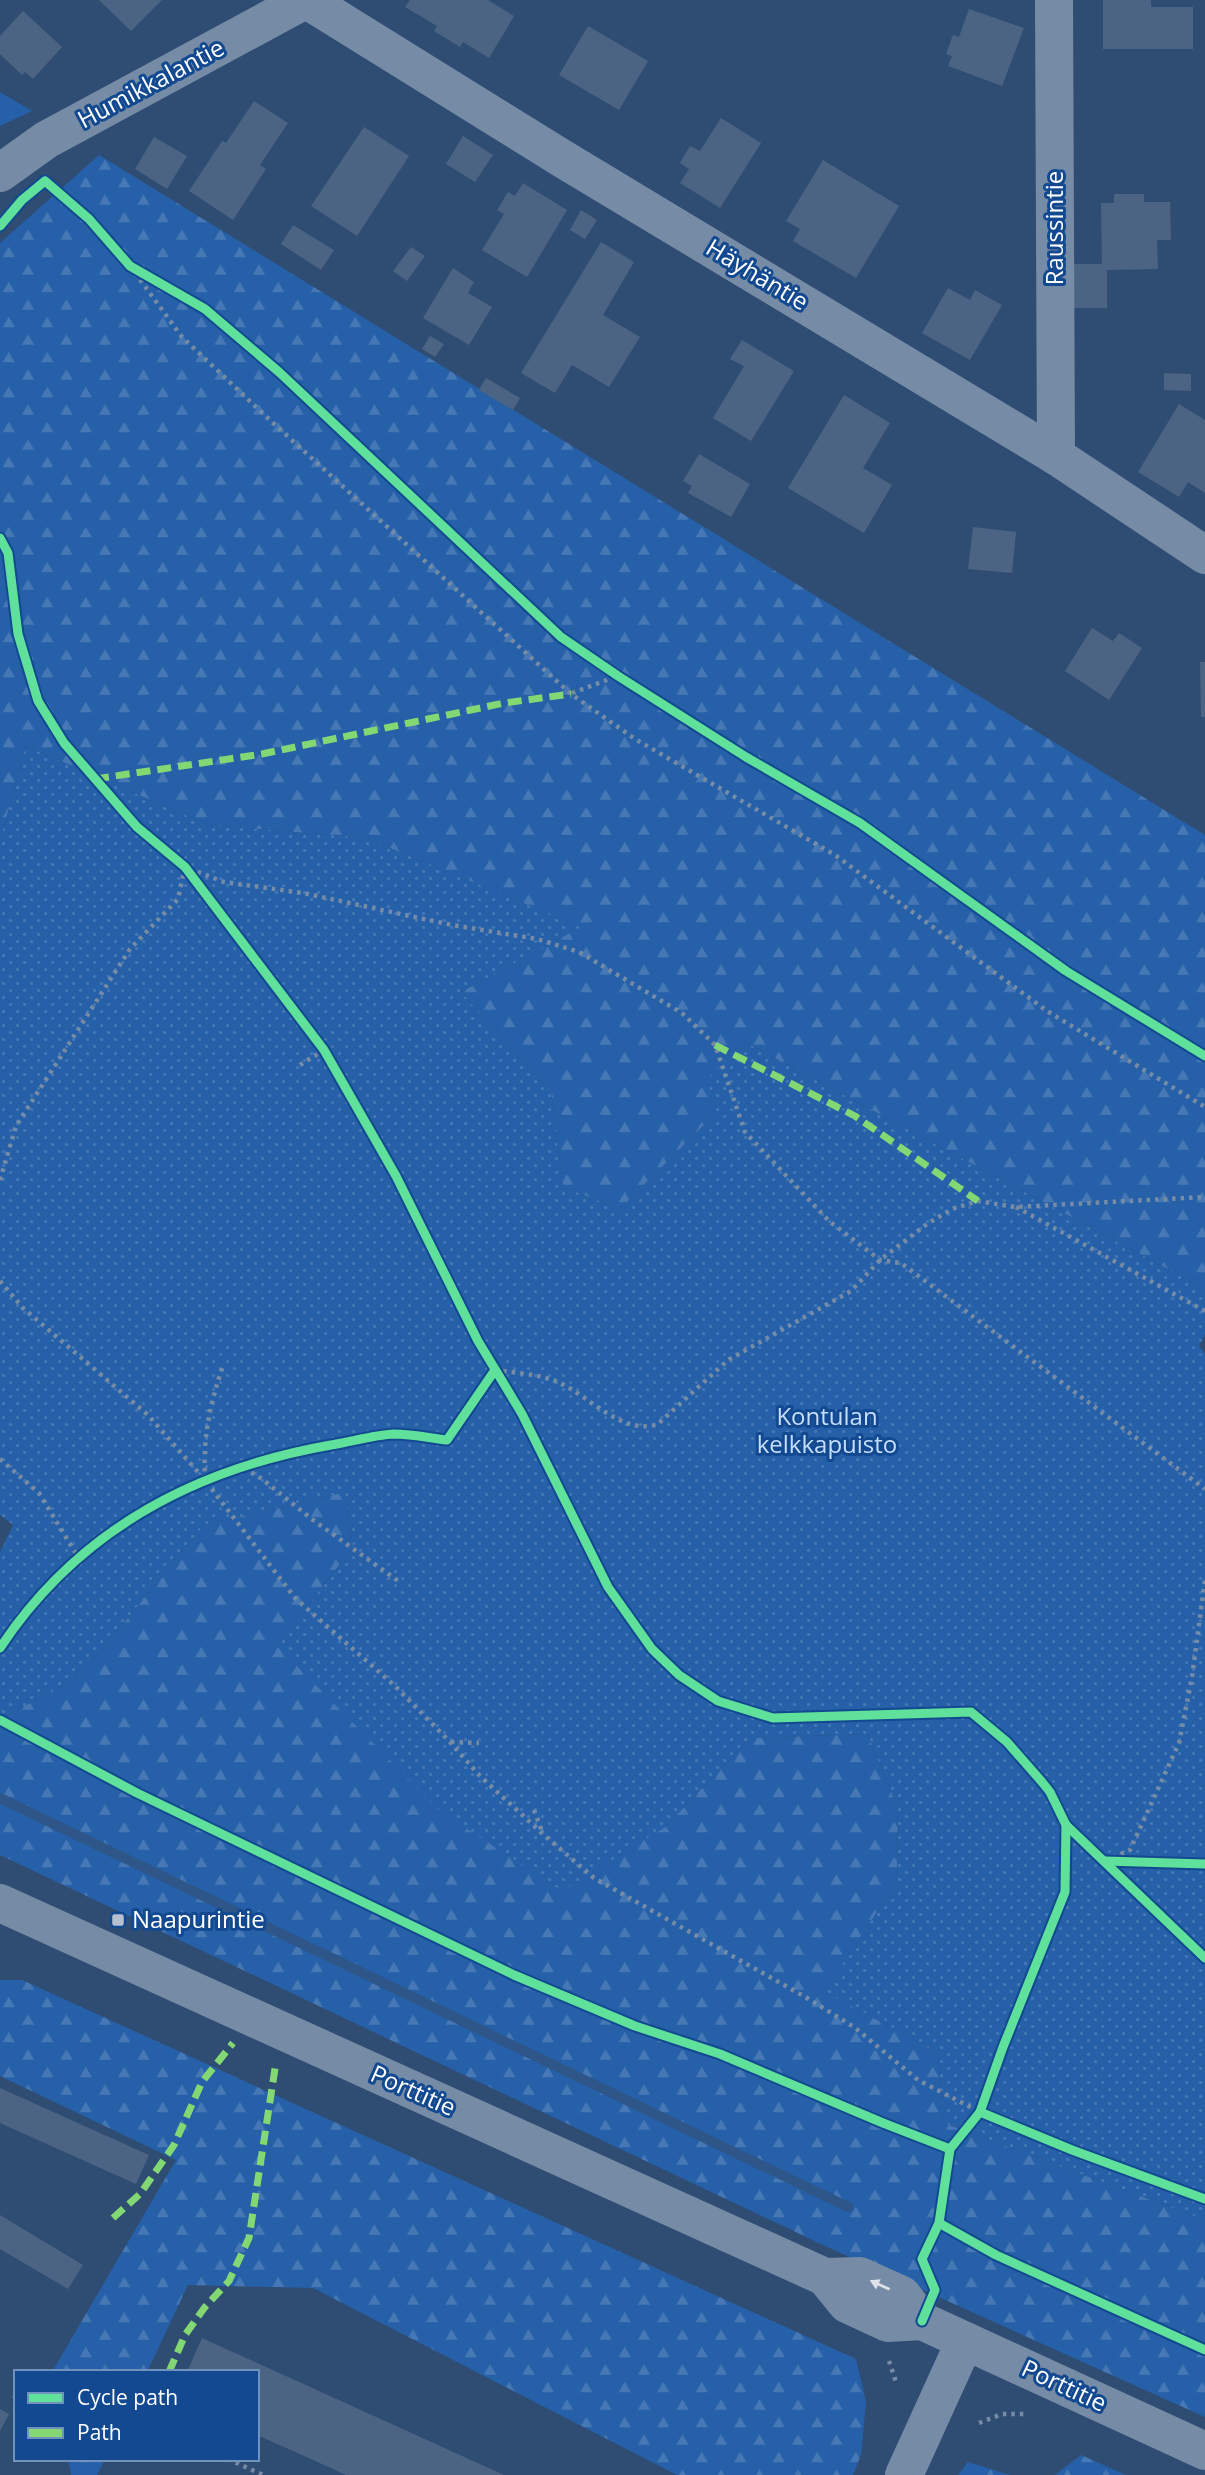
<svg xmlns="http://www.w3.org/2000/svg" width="1205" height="2475" font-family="'Open Sans',sans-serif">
<defs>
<pattern id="forest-firs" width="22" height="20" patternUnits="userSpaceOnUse" patternTransform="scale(1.75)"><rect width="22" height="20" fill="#2560a8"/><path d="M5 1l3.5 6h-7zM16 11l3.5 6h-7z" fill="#4678b5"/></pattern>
<pattern id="park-dots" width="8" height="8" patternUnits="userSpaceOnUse" patternTransform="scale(1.75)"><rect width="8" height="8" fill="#2560a8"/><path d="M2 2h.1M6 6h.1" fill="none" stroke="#4678b5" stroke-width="1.8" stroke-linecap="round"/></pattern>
</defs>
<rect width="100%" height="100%" fill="#2f4c73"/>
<path fill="#2560a8" d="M0,92L32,111L0,126Z"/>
<g fill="url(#forest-firs)">
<path d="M99,155L1205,835V1289L745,1042L714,1115L620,1209L563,1187L551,1092L461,992L580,927L366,838L208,825L26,746L0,841V243Z"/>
<path d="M345,1492L353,1547L277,1646L664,1828L750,1738L868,1734L898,1809L897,1882L825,1991L938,2053L944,2123L1205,2220V2417L823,2245L0,1855V1719L80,1676L204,1525Z"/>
<path d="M0,1980H22L856,2359L866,2402L861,2455L853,2475H677L313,2288L188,2285L147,2372H52L176,2160L0,2076Z"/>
<path d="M1081,2455L1126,2475H1055Z"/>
<path d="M68,2459H105L97,2475H71Z"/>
<path d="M968,2462L1010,2475H958Z"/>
</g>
<path fill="url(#park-dots)" d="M26,746L208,825L366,838L581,927L461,992L551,1092L563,1187L620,1209L714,1115L708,1078L745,1042L1205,1289V1334L1199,1346L1205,1354V2220L944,2123L938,2053L824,1991L897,1882L898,1809L868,1734L750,1738L664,1828L562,1891L441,1812L277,1646L353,1547L345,1492L204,1525L80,1676L0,1719V1552L13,1525L0,1515V841Z"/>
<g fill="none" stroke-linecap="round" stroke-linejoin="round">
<path stroke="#2e5689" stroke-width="10" d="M0,1798L848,2207"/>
</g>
<g fill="#4c6483">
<path d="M99,0H162L131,31Z"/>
<path d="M410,0H488L514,16L489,58L463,42L460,47L434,31L437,26L405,7Z"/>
<path d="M1103,0H1151V7H1193V49H1103Z"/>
<path d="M969,9L1024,28L1002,86L948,66L952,56L946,54L953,35L959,37Z"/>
<path d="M23,11L62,47L33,79L25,72L22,75L0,54V36Z"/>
<path d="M588,26L648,61L619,110L559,75Z"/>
<path d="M254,101L288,123L260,165L266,169L233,220L189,191L222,141L226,143Z"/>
<path d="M721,118L761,143L720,208L680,183L689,169L680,163L690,146L700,151Z"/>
<path d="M364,127L409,156L357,236L311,206Z"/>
<path d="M463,136L493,155L475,182L446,164Z"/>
<path d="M154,137L187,156L167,189L135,169Z"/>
<path d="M823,160L899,206L856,278L793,241L800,229L786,221Z"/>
<path d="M523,183L567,210L527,277L482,250L504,214L497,210L508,192L515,196Z"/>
<path d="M1114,194H1144V202H1170L1171,240H1157L1158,269L1107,270V308H1074L1073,264H1102L1101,203H1114Z"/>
<path d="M581,210L597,220L585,239L570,230Z"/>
<path d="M293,225L334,250L321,270L281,244Z"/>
<path d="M601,242L634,262L603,315L640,337L609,387L572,365L555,393L521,373Z"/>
<path d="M411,247L425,256L407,281L393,271Z"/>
<path d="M453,268L474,282L468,293L492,307L469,345L423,318Z"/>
<path d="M948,288L970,300L975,290L1002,305L970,360L922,333Z"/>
<path d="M430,336L444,344L435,357L422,349Z"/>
<path d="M742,340L794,371L751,441L713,418L744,366L730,359Z"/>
<path d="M1164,373L1191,374V391L1164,390Z"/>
<path d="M486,378L520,398L513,410L479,390Z"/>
<path d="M844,395L890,423L863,468L892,485L864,533L788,488Z"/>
<path d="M1179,404L1205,420V493L1188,482L1179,497L1138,472Z"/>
<path d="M699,454L750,484L731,517L688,493L692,486L683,481Z"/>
<path d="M973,527L1016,532L1012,573L968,569Z"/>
<path d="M1092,628L1113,641L1119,633L1142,648L1109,700L1065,671Z"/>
<path d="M1200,662H1205V717H1201Z"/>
<path d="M0,2088L149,2155L136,2184L0,2123Z"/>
<path d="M0,2215L83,2265L68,2289L0,2249Z"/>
<path d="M202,2338L504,2475H346L302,2455L257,2435V2372H187Z"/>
<path d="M0,2409L9,2414L0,2431Z"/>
</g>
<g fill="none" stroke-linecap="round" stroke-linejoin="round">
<g stroke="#768ca6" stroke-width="4.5" stroke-dasharray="3.5 5" stroke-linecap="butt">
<path d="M130,266L182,337L272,422L571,694L635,739L835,855L1047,1011L1205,1107"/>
<path d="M572,693L618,676"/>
<path d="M300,1065L324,1050"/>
<path d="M0,1180L16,1126L130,949L178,899L185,867L224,882L303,893L452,925L537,939L579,952L682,1013L715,1045L745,1132L829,1221L880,1260L901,1263L1205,1489"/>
<path d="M1016,1207L1205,1311"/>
<path d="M0,1281L23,1308L148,1415L205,1480L295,1598L395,1686L450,1742L481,1777L544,1835L594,1878L807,1998L854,2027L918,2080L980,2112"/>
<path d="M495,1370C516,1373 540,1374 560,1383C590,1397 623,1436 658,1424L728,1360L851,1291L880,1260L927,1224L952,1209L978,1201L1015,1207L1205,1197"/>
<path d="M0,1459L39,1493L78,1557"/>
<path d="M244,1468L262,1479L313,1520L401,1583"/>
<path d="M205,1480C203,1437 209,1409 222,1368"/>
<path d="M451,1742L479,1743"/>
<path d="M534,1810L543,1834"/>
<path d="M1105,1861L1130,1850L1179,1743L1192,1677L1205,1580"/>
<path d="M889,2361L896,2382"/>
<path d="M979,2423L1002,2414H1028"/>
<path d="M228,2459L263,2475"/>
</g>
<g stroke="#768ca6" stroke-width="38">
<path d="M307,0L563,159L1056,456L1205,555"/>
<path d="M1054,0L1056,456"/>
<path d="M0,173L46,140L305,0"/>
<path d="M904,2475L965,2341"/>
</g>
<g stroke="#768ca6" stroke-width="38">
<path d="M0,1903L825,2277L847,2304L888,2323L922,2321"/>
<path d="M825,2277L860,2276L902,2295L922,2321L1205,2451"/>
</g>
<g stroke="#83d873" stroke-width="7" stroke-dasharray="14 7" stroke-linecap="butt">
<path d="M95,779L262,754L504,703L571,694"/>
<path d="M715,1045L855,1116L978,1201"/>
<path d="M113,2218L140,2194L174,2145L202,2082L233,2043"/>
<path d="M169,2372L185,2335L205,2307L229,2281L249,2238L276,2062"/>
<path d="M14,2394L16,2395"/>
</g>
<g stroke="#124990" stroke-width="13">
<g id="cycleway">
<path d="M0,226L22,200L45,181L89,219L130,266L205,309L279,372L561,637L618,676L746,757L860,823L1066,971L1205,1056"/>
<path d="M0,538L8,553L18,634L38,701L64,743L137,827L185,867L324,1050L396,1176L478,1341L522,1414L608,1587L652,1649L679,1675L718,1701L773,1718L971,1712L1007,1742L1042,1782L1050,1792L1066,1825L1205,1958"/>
<path d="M0,1648C78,1530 194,1469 331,1445C351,1442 373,1435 394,1434C411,1434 430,1438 447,1440L495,1370"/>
<path d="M0,1720L137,1793L514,1975L635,2026L720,2054L883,2123L950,2149"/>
<path d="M1105,1861L1205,1864"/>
<path d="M980,2112L1072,2150L1205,2199"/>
<path d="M939,2223L996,2255L1205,2350"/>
<path d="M922,2321L935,2290L922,2259L939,2223L950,2149L980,2112L1003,2047L1065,1892L1066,1825"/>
</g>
</g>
<use href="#cycleway" stroke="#60e19b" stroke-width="9"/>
</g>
<defs><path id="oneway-solid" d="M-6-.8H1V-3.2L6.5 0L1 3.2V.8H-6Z" transform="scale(1.75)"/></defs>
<use fill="#dde2e9" href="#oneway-solid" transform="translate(880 2285) rotate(-156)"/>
<rect fill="#b6c0ce" stroke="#124990" stroke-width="2.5" x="111" y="1913" width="14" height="14" rx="3.5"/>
<g text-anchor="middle" stroke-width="6" stroke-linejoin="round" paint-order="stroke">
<g font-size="24" fill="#fff" stroke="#124990">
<text transform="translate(151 84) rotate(-28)" y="8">Humikkalantie</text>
<text transform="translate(1055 228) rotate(-90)" y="8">Raussintie</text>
<text transform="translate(757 275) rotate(31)" y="8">Häyhäntie</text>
<text transform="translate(413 2091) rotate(24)" y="8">Porttitie</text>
<text transform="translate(1064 2386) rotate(25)" y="8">Porttitie</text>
</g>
<g font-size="24" fill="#c4defd" stroke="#124990">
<text x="827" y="1425">Kontulan<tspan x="827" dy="28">kelkkapuisto</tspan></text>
</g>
<g font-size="24" fill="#fff" stroke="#124990" text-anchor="start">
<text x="132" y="1928">Naapurintie</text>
</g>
</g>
<rect x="14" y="2370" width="245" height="91" fill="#124990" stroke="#7192bc" stroke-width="2"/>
<rect x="28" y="2393" width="35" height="10" fill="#60e19b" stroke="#7192bc" stroke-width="2"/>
<text x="77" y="2405" font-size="21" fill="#ffffff">Cycle path</text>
<rect x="28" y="2428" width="35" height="10" fill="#83d873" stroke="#7192bc" stroke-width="2"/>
<text x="77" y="2440" font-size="21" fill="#ffffff">Path</text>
</svg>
